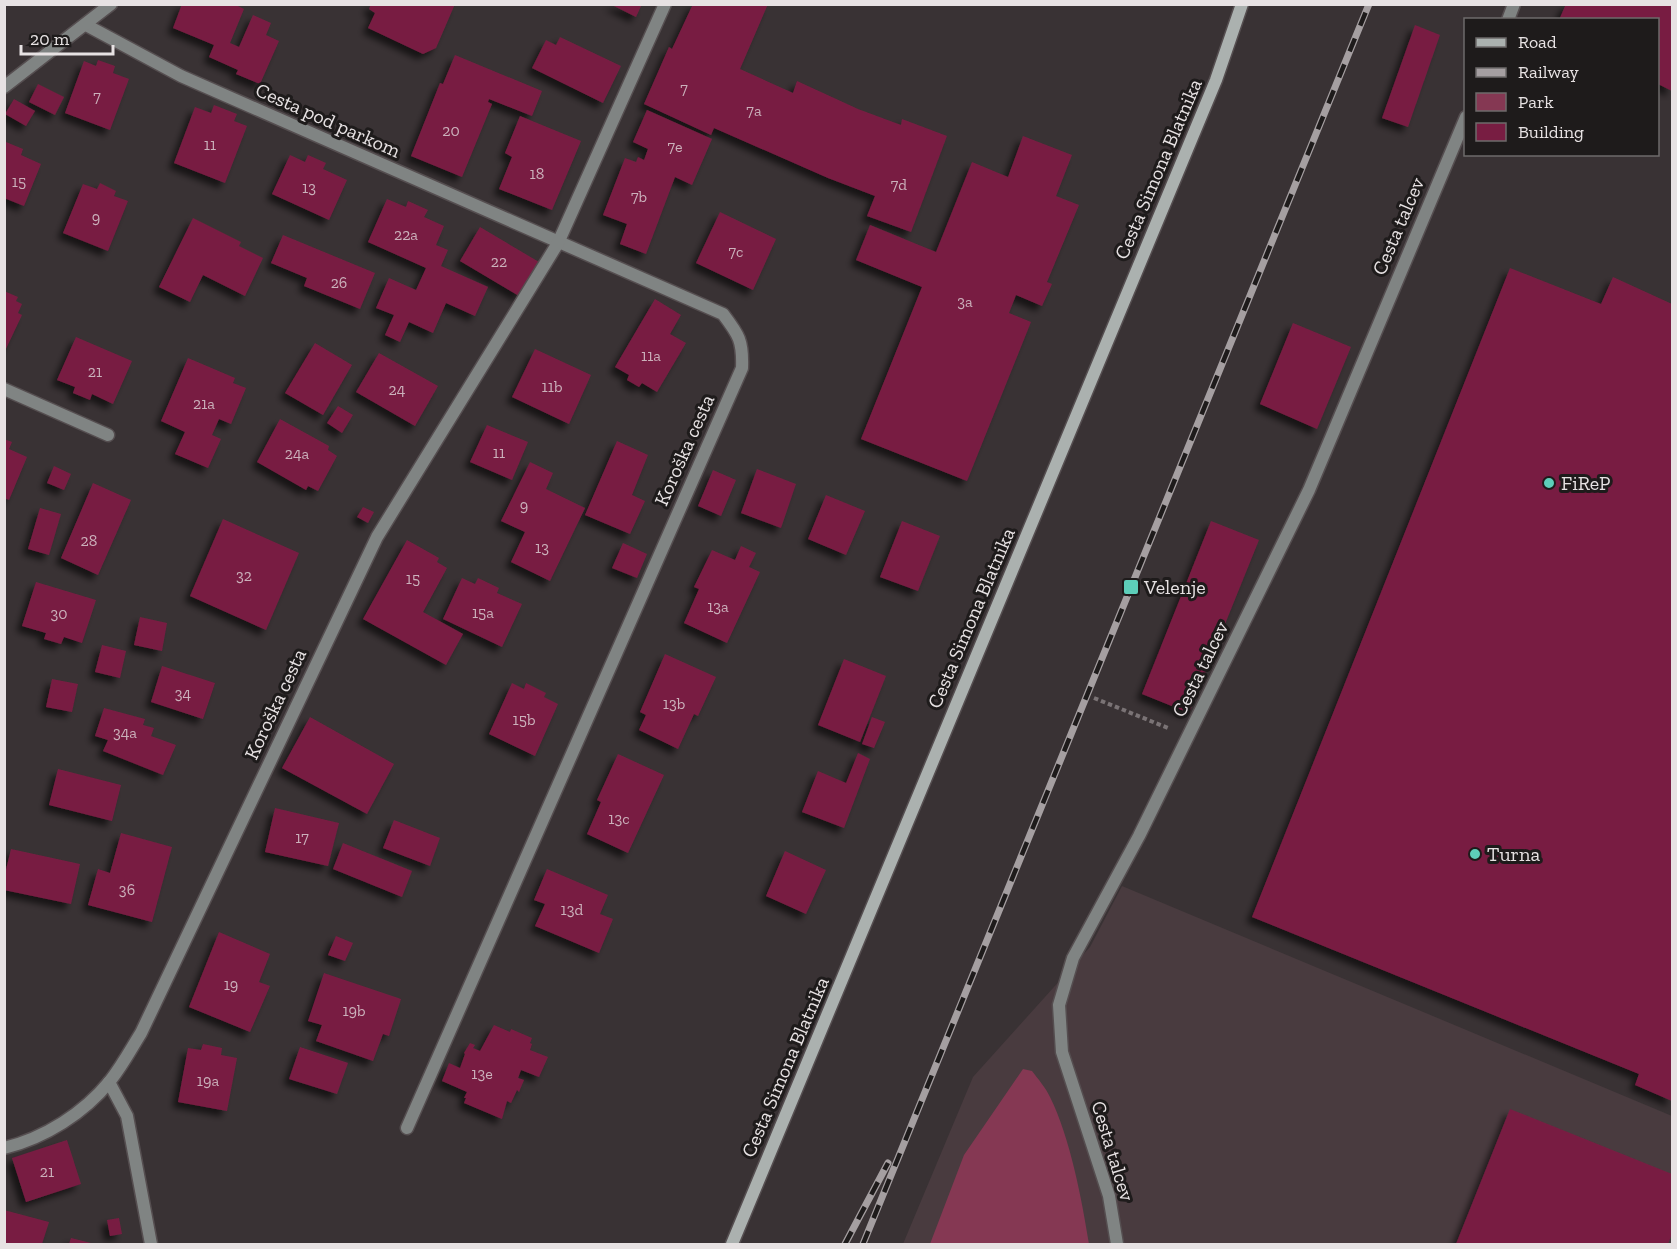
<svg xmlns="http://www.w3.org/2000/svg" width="1677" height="1249" font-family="'Zilla Slab',serif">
<defs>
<filter id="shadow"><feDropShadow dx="-5.5" dy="5.5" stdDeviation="3" flood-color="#0009"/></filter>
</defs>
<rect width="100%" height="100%" fill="#393234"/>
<path fill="#493b3f" d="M1122,886L1672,1116V1244H903L973,1077L1090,947Z"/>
<path fill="#853853" d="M1023,1069L1032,1071C1038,1079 1046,1088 1050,1097C1070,1137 1082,1200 1089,1244H930L964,1155Z"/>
<g fill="#781d42" filter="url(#shadow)">
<path d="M182,4H234L244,9L230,43L239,47L253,15L271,23L266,35L279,41L260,84L236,74L238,70L209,57L214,45L173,28Z"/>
<path d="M371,4H455L436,48L423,54L368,28L375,13L369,9Z"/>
<path d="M610,4H642L636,17Z"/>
<path d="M693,4H768L740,69L793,93L797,81L858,109L901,125L902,119L947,136L911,232L867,216L875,196L828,178L714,128L711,135L644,104L669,47L672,49Z"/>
<path d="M1566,4H1672V91L1658,84V20H1559Z"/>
<path d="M1415,25L1440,35L1408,127L1382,118Z"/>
<path d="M560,37L621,66L603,103L532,68L546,40L556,45Z"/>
<path d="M455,55L542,91L532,116L489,99L488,102L492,104L462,177L411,156L440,83L443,84Z"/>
<path d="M98,60L115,66L113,73L129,79L110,130L65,113L84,61L96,66Z"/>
<path d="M38,84L64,97L55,115L29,102Z"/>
<path d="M14,99L35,111L26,126L5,114Z"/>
<path d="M214,105L237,114L234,121L247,126L225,183L174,163L195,107L211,113Z"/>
<path d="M647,110L712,139L692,185L675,177L646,254L620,244L627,224L603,215L625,158L636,162L638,157L644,160L648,149L633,142Z"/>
<path d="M520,116L581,141L552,210L499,189L512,157L505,153Z"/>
<path d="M1023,136L1072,155L1056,196L1079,205L1047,282L1052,284L1042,306L1016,295L1009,313L1031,322L967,481L861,439L922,287L856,260L870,225L936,252L972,162L1008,177Z"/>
<path d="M6,142L23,149L21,155L41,164L24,206L4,198V146Z"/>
<path d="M290,155L305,162L308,155L326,163L323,169L347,180L329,220L272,194Z"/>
<path d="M100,183L116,191L114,196L128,201L108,251L63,233L83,184L97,189Z"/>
<path d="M387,199L406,207L408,201L428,210L424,217L444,226L436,245L448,250L441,266L488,287L475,316L446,303L433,333L409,322L400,342L385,335L394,315L376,308L389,278L416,290L426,268L368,242Z"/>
<path d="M720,212L776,239L753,290L696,263Z"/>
<path d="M193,218L241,242L239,246L263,258L245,296L203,275L190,302L159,287Z"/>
<path d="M480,227L539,262L519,296L460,261Z"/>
<path d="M283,235L375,273L360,309L304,286L307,278L271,263Z"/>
<path d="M1510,268L1601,304L1613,277L1672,304V1101L1635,1085L1639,1074L1252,917Z"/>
<path d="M4,291L18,297L16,301L22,304L18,313L22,315L4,353Z"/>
<path d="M655,299L681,315L670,334L686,343L657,392L642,383L639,387L627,380L629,375L615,367Z"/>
<path d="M1293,323L1351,347L1317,429L1260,404Z"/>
<path d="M76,337L132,361L113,404L92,394L90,400L73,393L75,387L57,380Z"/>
<path d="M315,343L352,365L323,415L285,393Z"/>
<path d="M535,349L591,375L569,424L512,397Z"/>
<path d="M379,353L438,386L415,426L356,392Z"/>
<path d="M188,358L235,378L233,383L246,388L231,424L219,419L212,435L221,439L208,468L175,454L185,432L161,421Z"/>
<path d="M338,406L353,415L342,433L327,423Z"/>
<path d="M280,419L329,446L328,450L337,456L318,491L308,486L306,490L257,462Z"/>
<path d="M487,425L528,442L512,480L470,462Z"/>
<path d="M4,439L12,442L9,449L27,457L9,500L4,498Z"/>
<path d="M617,441L648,455L632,495L645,501L630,534L585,515Z"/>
<path d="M530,462L553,473L546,489L585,508L550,581L511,562L525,532L501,521Z"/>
<path d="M54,466L71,474L64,490L47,483Z"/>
<path d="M757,469L796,484L781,528L741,513Z"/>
<path d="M713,470L736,480L721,516L698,506Z"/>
<path d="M93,483L131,500L98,575L61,558Z"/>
<path d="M826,495L865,511L846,555L808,539Z"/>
<path d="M363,507L374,512L368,523L357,517Z"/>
<path d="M40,508L61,514L49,555L28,549Z"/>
<path d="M223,519L299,553L266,630L190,596Z"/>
<path d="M902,521L940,536L918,591L880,577Z"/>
<path d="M1211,521L1259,540L1189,713L1142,694Z"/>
<path d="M407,540L439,558L437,562L447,568L423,612L463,634L446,665L363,619Z"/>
<path d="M623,543L647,554L637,578L612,568Z"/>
<path d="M741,546L756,553L749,567L760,572L727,643L684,623L699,589L694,587L712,550L735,560Z"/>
<path d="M462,578L475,584L478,578L499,588L497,593L522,604L502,647L443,619Z"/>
<path d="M36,582L96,600L82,643L64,637L61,644L44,639L46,633L22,626Z"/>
<path d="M140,617L167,623L162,651L134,645Z"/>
<path d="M102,645L126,651L120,678L95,672Z"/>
<path d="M665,654L716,677L698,716L694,714L678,749L639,730L646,715L640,712Z"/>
<path d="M844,659L886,676L860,742L818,725Z"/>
<path d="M162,666L215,683L203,719L151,702Z"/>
<path d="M52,679L78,684L72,712L46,707Z"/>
<path d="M512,683L524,689L526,683L546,693L544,697L558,704L535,756L489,734Z"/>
<path d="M104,708L145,719L143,725L154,728L151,736L176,745L163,775L103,751L108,740L95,736Z"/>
<path d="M310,717L394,764L367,814L282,768Z"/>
<path d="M872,717L885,722L874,748L862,744Z"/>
<path d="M858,753L870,759L844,828L802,812L818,771L846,783Z"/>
<path d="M618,754L664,775L628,853L587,834L601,802L597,800Z"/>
<path d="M58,769L121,785L112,821L49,805Z"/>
<path d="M275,808L339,823L328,866L265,852Z"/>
<path d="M394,820L440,838L430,866L383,848Z"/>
<path d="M121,833L172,847L152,922L88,905L98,869L110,873Z"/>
<path d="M343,843L412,871L402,897L333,869Z"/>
<path d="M11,849L80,864L71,904L4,890V878Z"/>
<path d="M785,851L826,870L806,914L766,896Z"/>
<path d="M547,869L608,895L600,914L613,919L599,953L535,926L545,904L534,900Z"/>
<path d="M219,932L270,954L259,982L270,986L250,1032L189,1007Z"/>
<path d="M336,936L353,943L345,961L328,955Z"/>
<path d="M324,973L401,999L389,1036L383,1034L373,1061L316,1041L322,1025L308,1021Z"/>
<path d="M494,1025L510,1032L511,1029L532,1038L530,1043L532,1044L530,1050L548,1057L539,1077L521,1070L518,1078L524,1080L519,1092L517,1090L511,1103L507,1101L502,1119L464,1103L466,1098H464L467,1092L442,1081L449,1063L460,1068L465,1054L464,1053L470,1043L475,1045L473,1048L480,1051Z"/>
<path d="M203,1044L222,1048L221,1055L237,1058L227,1111L178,1102L188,1048L201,1050Z"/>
<path d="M300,1047L348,1063L337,1094L289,1079Z"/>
<path d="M1510,1109L1672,1174V1234L1668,1244H1456Z"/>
<path d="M67,1140L81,1184L26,1202L12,1158Z"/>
<path d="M4,1210L49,1222L42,1244H4Z"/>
<path d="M119,1218L122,1234L110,1236L107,1220Z"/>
<path d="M71,1238L95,1244H69Z"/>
</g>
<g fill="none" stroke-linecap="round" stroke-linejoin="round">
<g stroke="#554e50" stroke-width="15">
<g id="street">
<path d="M1508,20L1514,4"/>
<path d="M86,25L181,76L723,314C739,335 743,341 742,368L407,1128"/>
<path d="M4,87L111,4"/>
<path d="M4,389L108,435"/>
<path d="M109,1082L127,1116L151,1244"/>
<path d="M4,1148C45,1138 84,1113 110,1081C122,1066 131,1049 141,1033L377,537L558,243L665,4"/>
<path d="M1117,1244L1109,1196L1062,1052L1059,1005L1073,958L1139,836L1309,490L1466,117"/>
</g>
</g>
<g stroke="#554e50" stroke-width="15">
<path id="secondary" d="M732,1244L1216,80L1242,4"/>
</g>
<path stroke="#7a7375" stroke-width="4" stroke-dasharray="4.5 3" stroke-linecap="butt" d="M1094,698L1168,728"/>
<use href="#street" stroke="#808483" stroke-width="12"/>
<use href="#secondary" stroke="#abb1af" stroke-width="12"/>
<g stroke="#a59fa1" stroke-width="7">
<g id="rail">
<path d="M845,1244L888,1163"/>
<path d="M863,1244L1369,4"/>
</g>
</g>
<use href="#rail" stroke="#1e1b1b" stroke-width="4.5" stroke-dasharray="14" stroke-linecap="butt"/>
</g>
<g fill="#5dceb9" stroke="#1e1b1b" stroke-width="2">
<circle cx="1549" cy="483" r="6"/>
<rect x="1123" y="579" width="16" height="16" rx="3"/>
<circle cx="1475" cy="854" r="6"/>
</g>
<g text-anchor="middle" stroke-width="6" stroke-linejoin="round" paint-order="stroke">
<g font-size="16" fill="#cbb1bb">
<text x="684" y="94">7</text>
<text x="97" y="102">7</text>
<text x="754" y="116">7a</text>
<text x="451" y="136">20</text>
<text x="210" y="150">11</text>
<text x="675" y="152">7e</text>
<text x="537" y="179">18</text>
<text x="19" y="187">15</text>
<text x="899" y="190">7d</text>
<text x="309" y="193">13</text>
<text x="639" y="202">7b</text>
<text x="96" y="223">9</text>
<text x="406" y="240">22a</text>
<text x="736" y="257">7c</text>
<text x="499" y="267">22</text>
<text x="339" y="288">26</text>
<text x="965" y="307">3a</text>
<text x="651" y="361">11a</text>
<text x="95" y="377">21</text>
<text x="552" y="392">11b</text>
<text x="397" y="395">24</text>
<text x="204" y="409">21a</text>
<text x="499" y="458">11</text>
<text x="297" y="459">24a</text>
<text x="524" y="511">9</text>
<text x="89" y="546">28</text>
<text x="542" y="553">13</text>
<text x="244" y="581">32</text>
<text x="413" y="584">15</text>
<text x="718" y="612">13a</text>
<text x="483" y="618">15a</text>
<text x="59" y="619">30</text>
<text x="183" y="699">34</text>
<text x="674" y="709">13b</text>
<text x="524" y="725">15b</text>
<text x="125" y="738">34a</text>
<text x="619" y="824">13c</text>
<text x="302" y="843">17</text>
<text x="127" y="895">36</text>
<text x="572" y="915">13d</text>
<text x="231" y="990">19</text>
<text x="354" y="1016">19b</text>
<text x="482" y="1079">13e</text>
<text x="208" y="1086">19a</text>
<text x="47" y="1177">21</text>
</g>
<g font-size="20" fill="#e7e2e3" stroke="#1e1b1b">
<text transform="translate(328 120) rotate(24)" y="7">Cesta pod parkom</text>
<text transform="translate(1158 169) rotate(-67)" y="7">Cesta Simona Blatnika</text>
<text transform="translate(1398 226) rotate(-67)" y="7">Cesta talcev</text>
<text transform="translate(684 450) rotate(-66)" y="7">Koroška cesta</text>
<text transform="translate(971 618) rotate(-67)" y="7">Cesta Simona Blatnika</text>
<text transform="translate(1200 669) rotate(-64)" y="7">Cesta talcev</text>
<text transform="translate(275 704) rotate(-65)" y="7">Koroška cesta</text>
<text transform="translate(785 1067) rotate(-67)" y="7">Cesta Simona Blatnika</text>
<text transform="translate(1113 1151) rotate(73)" y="7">Cesta talcev</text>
</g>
<g font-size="20" fill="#e7e2e3" stroke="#1e1b1b" text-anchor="start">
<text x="1561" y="490">FiReP</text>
<text x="1144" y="594">Velenje</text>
<text x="1487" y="861">Turna</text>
</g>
</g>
<rect width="1677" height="1249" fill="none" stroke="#e7e2e3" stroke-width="12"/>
<rect x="1464" y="18" width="195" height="138" fill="#1e1b1b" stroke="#6e6b6b" stroke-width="1.5"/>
<rect x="1476" y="38" width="30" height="9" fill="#abb1af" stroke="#6e6b6b" stroke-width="1.5"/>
<text x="1518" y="48" font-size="18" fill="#e7e2e3">Road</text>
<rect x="1476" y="68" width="30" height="9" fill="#a59fa1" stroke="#6e6b6b" stroke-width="1.5"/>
<text x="1518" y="78" font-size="18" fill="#e7e2e3">Railway</text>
<rect x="1476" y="93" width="30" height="18" fill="#853853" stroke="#6e6b6b" stroke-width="1.5"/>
<text x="1518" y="108" font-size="18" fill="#e7e2e3">Park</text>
<rect x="1476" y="123" width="30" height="18" fill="#781d42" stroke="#6e6b6b" stroke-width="1.5"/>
<text x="1518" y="138" font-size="18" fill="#e7e2e3">Building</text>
<path d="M21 45v9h92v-9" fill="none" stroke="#e7e2e3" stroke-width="3"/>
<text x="30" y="45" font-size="18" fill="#e7e2e3" stroke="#1e1b1b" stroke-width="4.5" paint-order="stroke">20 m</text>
</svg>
